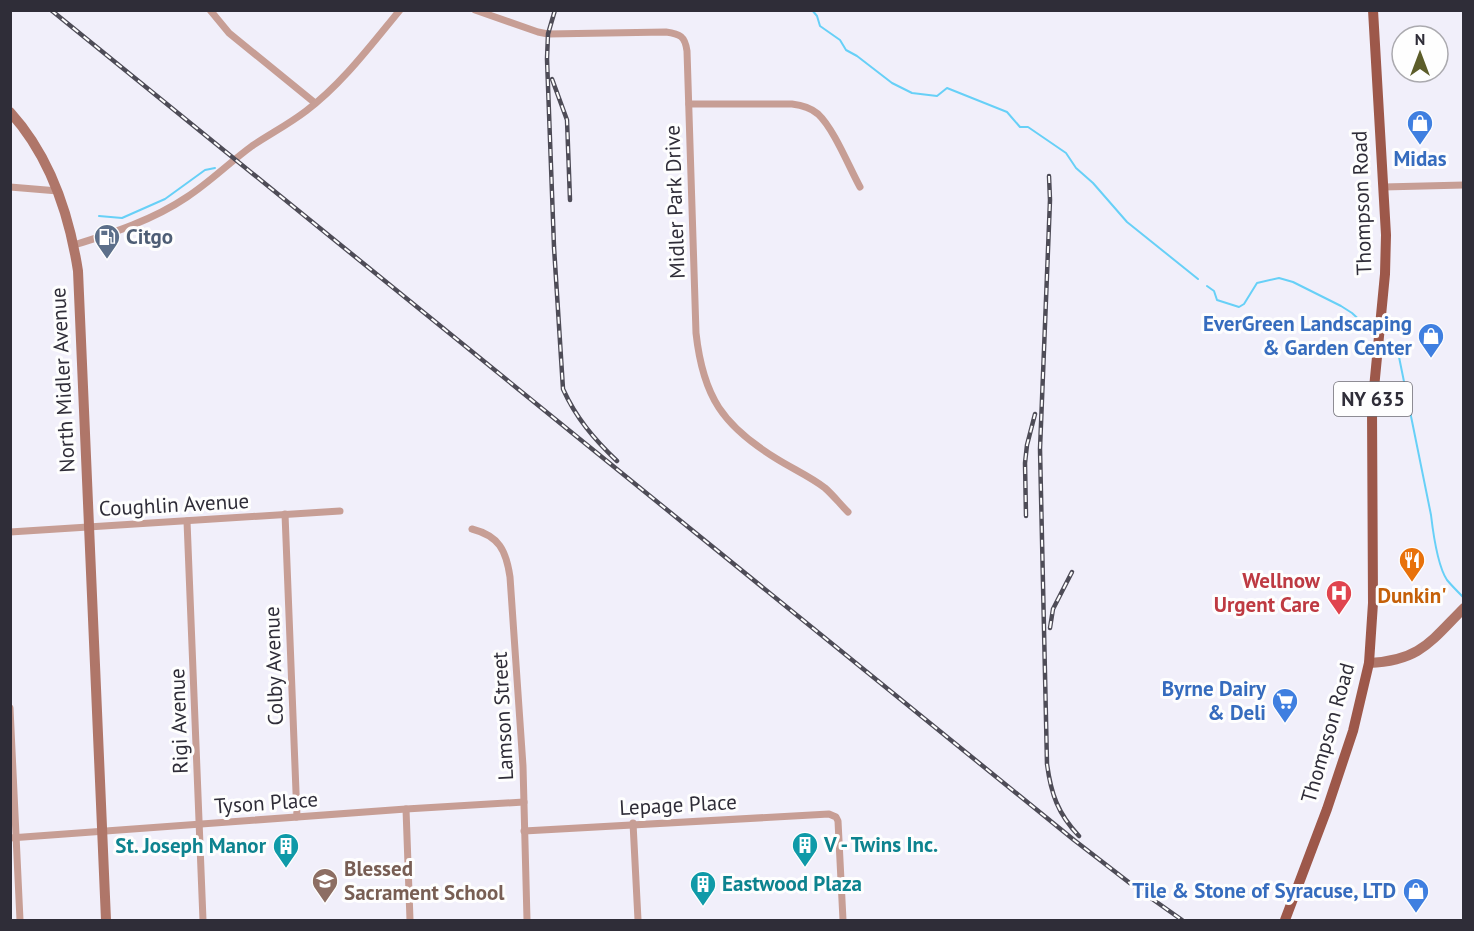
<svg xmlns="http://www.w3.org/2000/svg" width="1474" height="931" font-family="'PT Sans',sans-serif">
<rect width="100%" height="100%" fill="#f1effa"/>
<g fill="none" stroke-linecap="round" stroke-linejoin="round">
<g stroke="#67d0f7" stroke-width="2">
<path d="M812,10L817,16L820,26L840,40L846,50L857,56L892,83L912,93L937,96L947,88L1007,112L1020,127H1028L1066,153L1076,168L1093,183L1127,222L1198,279"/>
<path d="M99,216L122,218L165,199L205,170L215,168"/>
<path d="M1207,286L1214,291L1217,300L1239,307L1244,304L1257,283L1279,278L1293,282L1341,306L1352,313L1367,327"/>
<path d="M1392,345L1398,352L1431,515C1433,532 1437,565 1447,580C1452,586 1458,592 1464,598"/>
</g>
<g stroke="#c79e95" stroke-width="7">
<path d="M210,10L229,33L315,103"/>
<path d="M475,10L538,32L548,34L666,32C680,34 685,36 687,51L696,333C703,397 723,426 777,459C793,469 811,477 825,488C833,495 840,504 848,512"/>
<path d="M689,104H792C801,105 810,107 818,114C834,129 849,167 860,187"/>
<path d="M10,187L58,191"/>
<path d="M1383,187L1464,185"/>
<path d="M74,245C113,233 153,220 187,197C210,182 230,162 252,146C270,134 289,124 306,111C342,84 371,45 400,10"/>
<path d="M285,514L297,817"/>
<path d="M187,521L203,920"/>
<path d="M472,529C499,536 506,550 510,577L523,766L527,920"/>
<path d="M10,532L340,511"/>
<path d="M10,708L20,920"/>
<path d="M406,809L410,920"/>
<path d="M633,823L638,920"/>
<path d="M524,831L829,814L836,817L838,821L843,920"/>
<path d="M10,838L406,809L524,802"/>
</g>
<g stroke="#af7669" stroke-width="10">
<path d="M10,112C50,156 69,213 78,271L106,920"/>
<path d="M1369,663C1420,661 1431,641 1464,608"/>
</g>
<path stroke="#9d584a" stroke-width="10" d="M1285,920L1327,809L1353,731L1369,663L1373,603L1372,409L1385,274L1386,235L1373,10"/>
<g stroke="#4e4c57" stroke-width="4.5">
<g id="rail">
<path d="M51,10L1074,840L1131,884L1182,920"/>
<path d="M555,10L548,34L547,59L554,247L563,389C576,418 594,439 617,461"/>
<path d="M552,79L567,120L570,200"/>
<path d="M1049,176L1050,200L1040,449L1047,764C1051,794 1058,814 1079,836"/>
<path d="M1026,516L1025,463L1027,445L1035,414"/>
<path d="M1050,628L1053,609L1072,572"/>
</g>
</g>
<use href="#rail" stroke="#fefefe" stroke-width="2" stroke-dasharray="7" stroke-linecap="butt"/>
</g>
<defs>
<g id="shop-pin" transform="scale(1.35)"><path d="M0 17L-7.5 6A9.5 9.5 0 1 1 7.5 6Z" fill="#3f7fe0" stroke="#fefefe"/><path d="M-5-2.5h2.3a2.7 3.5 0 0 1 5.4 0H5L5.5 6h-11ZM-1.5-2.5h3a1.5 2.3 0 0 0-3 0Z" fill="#fff"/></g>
<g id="fuel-pin" transform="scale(1.35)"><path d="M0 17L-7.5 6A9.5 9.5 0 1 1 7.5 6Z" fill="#5c6f8a" stroke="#fefefe"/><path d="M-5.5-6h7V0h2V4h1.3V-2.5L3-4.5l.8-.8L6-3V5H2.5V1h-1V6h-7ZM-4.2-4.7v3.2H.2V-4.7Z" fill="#fff"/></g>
<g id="restaurant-pin" transform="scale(1.35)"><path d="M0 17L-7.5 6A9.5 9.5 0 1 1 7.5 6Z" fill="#e8710a" stroke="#fefefe"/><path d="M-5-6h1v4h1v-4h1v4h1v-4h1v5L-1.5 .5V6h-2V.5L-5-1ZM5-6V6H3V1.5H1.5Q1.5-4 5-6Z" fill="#fff"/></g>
<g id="hospital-pin" transform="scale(1.35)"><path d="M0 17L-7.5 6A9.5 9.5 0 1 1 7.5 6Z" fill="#e0444e" stroke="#fefefe"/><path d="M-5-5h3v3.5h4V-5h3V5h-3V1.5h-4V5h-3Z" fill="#fff"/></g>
<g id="supermarket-pin" transform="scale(1.35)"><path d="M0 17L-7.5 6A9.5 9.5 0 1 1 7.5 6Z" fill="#3f7fe0" stroke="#fefefe"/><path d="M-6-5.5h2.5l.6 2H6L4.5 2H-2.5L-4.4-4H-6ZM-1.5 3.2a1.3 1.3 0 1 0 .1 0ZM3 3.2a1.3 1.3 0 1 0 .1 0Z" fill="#fff"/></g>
<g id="building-pin" transform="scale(1.35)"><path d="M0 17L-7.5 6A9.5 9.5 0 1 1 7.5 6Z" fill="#0f9aa8" stroke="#fefefe"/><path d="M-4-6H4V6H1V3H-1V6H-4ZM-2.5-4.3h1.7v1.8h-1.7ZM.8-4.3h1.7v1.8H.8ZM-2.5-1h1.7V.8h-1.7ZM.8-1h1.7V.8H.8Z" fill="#fff"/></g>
<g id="school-pin" transform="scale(1.35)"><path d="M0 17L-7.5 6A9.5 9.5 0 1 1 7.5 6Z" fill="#8d6e63" stroke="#fefefe"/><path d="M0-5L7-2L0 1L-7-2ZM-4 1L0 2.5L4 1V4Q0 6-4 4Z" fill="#fff"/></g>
</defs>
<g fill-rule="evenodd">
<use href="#shop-pin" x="1420" y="123"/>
<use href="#fuel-pin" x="107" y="237"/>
<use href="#shop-pin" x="1431" y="336"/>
<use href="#restaurant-pin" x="1412" y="560"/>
<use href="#hospital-pin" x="1339" y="593"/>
<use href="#supermarket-pin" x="1285" y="701"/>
<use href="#building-pin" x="805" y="845"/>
<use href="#building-pin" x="286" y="846"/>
<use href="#school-pin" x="325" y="881"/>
<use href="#building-pin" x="703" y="884"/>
<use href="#shop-pin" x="1416" y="891"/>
</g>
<g text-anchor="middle" stroke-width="6" stroke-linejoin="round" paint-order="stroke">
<rect fill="#fefefe" stroke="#6d6c73" stroke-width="1.5" x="1334" y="382" width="78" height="34" rx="4.5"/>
<g font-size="20" font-weight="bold" fill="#2f2d38">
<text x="1373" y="406">NY 635</text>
</g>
<g font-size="21" font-weight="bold" fill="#366cbe" stroke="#fefefe" text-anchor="end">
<text x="1420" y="166" text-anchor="middle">Midas</text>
<text x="1412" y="331">EverGreen Landscaping<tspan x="1412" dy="24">&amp; Garden Center</tspan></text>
<text x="1266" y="696">Byrne Dairy<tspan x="1266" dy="24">&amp; Deli</tspan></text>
<text x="1396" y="898">Tile &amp; Stone of Syracuse, LTD</text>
</g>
<g font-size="21" fill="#2f2d38" stroke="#fefefe">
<text transform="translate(675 202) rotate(-92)" y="7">Midler Park Drive</text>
<text transform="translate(1362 203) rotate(-92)" y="7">Thompson Road</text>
<text transform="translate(63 380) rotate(-93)" y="7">North Midler Avenue</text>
<text transform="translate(174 505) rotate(-3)" y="7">Coughlin Avenue</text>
<text transform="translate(274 666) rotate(-92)" y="7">Colby Avenue</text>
<text transform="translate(503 716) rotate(-93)" y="7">Lamson Street</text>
<text transform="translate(179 721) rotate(-92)" y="7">Rigi Avenue</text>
<text transform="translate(1328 733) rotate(-74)" y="7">Thompson Road</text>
<text transform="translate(266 803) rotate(-4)" y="7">Tyson Place</text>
<text transform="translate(678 805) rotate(-3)" y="7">Lepage Place</text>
</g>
<g font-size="21" font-weight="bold" fill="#4e5e75" stroke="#fefefe" text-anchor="start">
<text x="126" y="244">Citgo</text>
</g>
<g font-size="21" font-weight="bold" fill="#be3a42" stroke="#fefefe" text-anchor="end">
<text x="1320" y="588">Wellnow<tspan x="1320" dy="24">Urgent Care</tspan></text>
</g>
<g font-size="21" font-weight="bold" fill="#c56008" stroke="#fefefe">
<text x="1412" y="603">Dunkin'</text>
</g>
<g font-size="21" font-weight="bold" fill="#0d838f" stroke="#fefefe" text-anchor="start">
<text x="824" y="852">V - Twins Inc.</text>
<text x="266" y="853" text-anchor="end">St. Joseph Manor</text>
<text x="722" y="891">Eastwood Plaza</text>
</g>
<g font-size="21" font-weight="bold" fill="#785e54" stroke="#fefefe" text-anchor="start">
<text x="344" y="876">Blessed<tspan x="344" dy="24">Sacrament School</tspan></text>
</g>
</g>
<rect width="1474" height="931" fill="none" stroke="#2f2d38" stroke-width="24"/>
<g transform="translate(1420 54)"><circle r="28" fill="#fefefe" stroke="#abaaaf" stroke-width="1.5"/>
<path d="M0-4.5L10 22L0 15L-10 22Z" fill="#5c5d2a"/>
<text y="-9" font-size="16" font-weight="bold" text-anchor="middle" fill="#2f2d38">N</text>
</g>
</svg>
